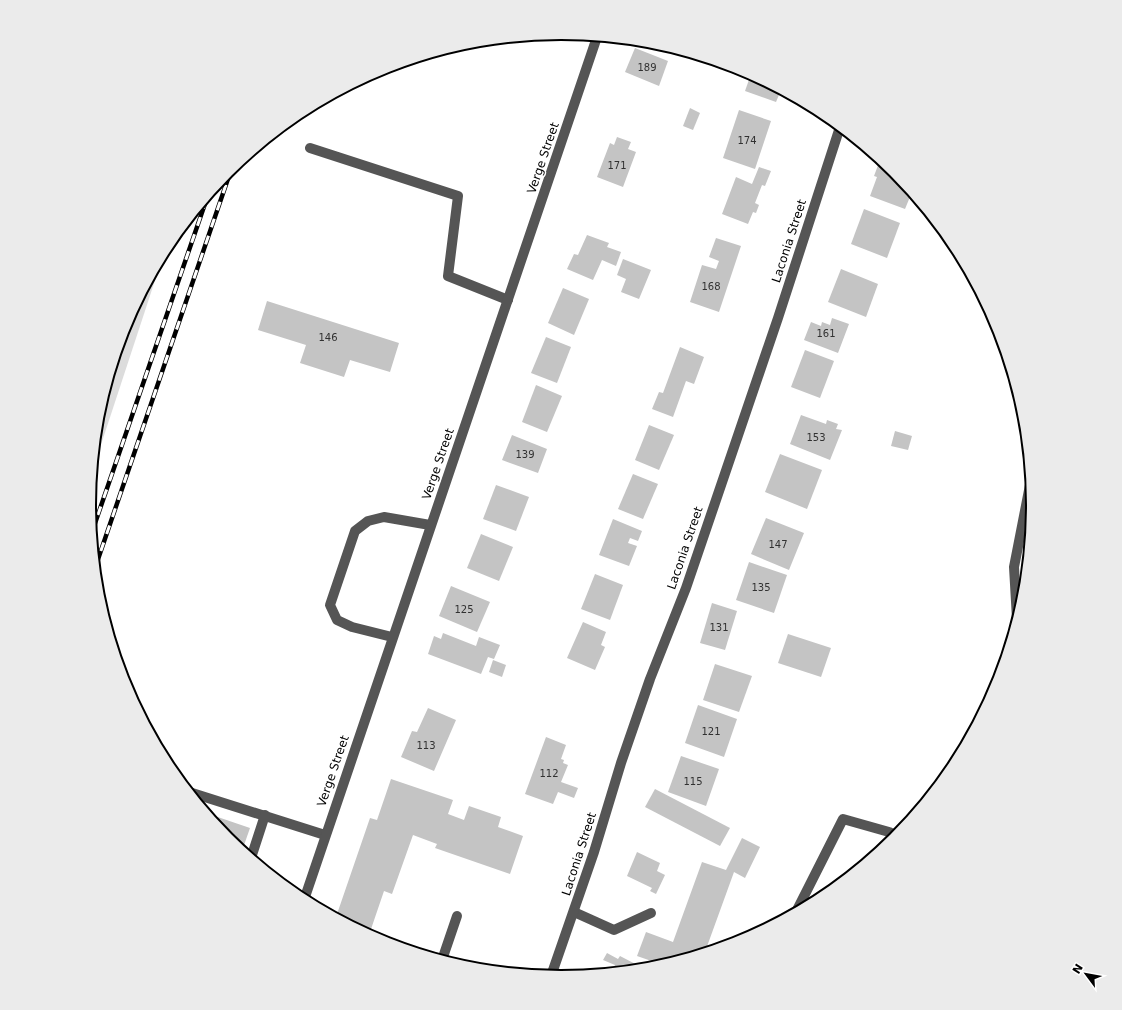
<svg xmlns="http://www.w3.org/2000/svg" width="1122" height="1010" font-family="'DejaVu Sans',sans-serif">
<rect width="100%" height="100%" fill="#fff"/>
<path fill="#dcdcdc" d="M165,250L93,469L98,413L125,324Z"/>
<g fill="#c4c4c4">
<path d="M635,48L668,61L659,86L625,72Z"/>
<path d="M751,74L781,90L776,102L745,91Z"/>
<path d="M690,108L700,113L693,130L683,126Z"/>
<path d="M739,110L771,121L755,169L723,158Z"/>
<path d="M617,137L631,142L628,149L636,152L623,187L597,177L610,143L614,145Z"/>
<path d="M880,160L895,171L912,192L905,209L870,196L877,177L874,176Z"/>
<path d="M759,167L771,171L765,186L762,185L755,203L759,205L756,213L753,212L748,224L722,214L736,177L752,184Z"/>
<path d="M864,209L900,223L887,258L851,244Z"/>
<path d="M587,235L609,243L607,247L621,252L616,266L602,260L593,280L567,269L574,254L578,255Z"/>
<path d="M716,238L741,246L719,312L690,302L702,265L716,269L719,261L709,257Z"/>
<path d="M623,259L651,270L639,299L621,292L626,279L617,275Z"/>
<path d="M841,269L878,284L866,317L828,302Z"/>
<path d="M563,288L589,299L574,335L548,323Z"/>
<path d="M267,301L399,343L390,372L350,360L344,377L300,363L306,345L258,330Z"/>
<path d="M832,318L849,324L838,353L804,340L811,322L821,326L822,322L830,325Z"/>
<path d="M546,337L571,347L557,383L531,373Z"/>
<path d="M680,347L704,357L694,384L686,381L673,417L652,409L659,392L663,393Z"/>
<path d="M805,350L834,361L820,398L791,387Z"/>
<path d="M536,385L562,396L547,432L522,422Z"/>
<path d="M801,415L826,424L827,420L838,424L836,429L842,430L830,460L790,444Z"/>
<path d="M649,425L674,435L659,470L635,460Z"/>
<path d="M895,431L912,436L908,450L891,446Z"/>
<path d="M512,435L547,449L538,473L502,460Z"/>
<path d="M780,454L822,470L807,509L765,492Z"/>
<path d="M633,474L658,484L643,519L618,509Z"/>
<path d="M496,485L529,497L516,531L483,519Z"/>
<path d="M766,518L804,533L789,570L751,554Z"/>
<path d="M613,519L642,531L638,541L630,538L628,543L637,546L629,566L599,555Z"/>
<path d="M481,534L513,547L499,581L467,568Z"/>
<path d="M749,562L787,575L774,613L736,600Z"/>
<path d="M595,574L623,585L610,620L581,609Z"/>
<path d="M451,586L490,602L477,632L439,616Z"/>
<path d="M712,603L737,611L725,650L700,643Z"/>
<path d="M583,622L606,632L601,645L605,647L595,670L567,658Z"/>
<path d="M443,633L476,646L479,637L500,645L494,659L488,657L481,674L428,654L434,636L441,639Z"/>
<path d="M788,634L831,648L821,677L778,663Z"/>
<path d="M493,660L506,665L502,677L489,672Z"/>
<path d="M715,664L752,676L739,712L703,700Z"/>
<path d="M698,705L737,719L724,757L685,743Z"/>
<path d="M428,708L456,720L434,771L401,757L412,731L417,732Z"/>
<path d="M546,737L566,745L561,759L564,760L563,763L568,765L561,782L578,788L574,798L558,792L553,804L525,794Z"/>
<path d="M681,756L719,769L706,806L668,792Z"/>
<path d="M391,779L453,800L448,814L464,820L469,806L501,817L498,827L523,836L510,874L435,848L437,844L413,835L392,894L384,891L369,935L336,917L370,818L377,820Z"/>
<path d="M655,789L730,828L720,846L645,807Z"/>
<path d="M206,813L250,828L242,851L227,839Z"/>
<path d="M742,838L760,847L745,878L734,872L705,952L663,965L637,956L646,932L673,942L702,862L726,870Z"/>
<path d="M637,852L660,863L657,871L665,875L656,894L650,891L652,888L627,876Z"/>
<path d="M607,953L618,959L620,956L645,969L611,972L615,965L603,960Z"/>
</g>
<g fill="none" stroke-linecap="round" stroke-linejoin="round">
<g stroke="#555" stroke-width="10">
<path d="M310,148L458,196L448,276L508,300"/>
<path d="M1017,619L1014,567L1031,480"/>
<path d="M392,637L352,627L337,620L330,605L355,531L368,521L384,517L430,525"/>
<path d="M189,792L325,835"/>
<path d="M251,858L265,815"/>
<path d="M304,900L597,37"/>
<path d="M574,912L614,930L651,913"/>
<path d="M796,912L843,819L889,832L897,836"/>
<path d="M442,960L457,916"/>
<path d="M551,976L594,852L621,763L650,679L686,588L778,318L840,127"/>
</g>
<g stroke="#000" stroke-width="4.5">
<g id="rail">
<path d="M92,532L208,195"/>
<path d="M95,568L232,167"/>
</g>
</g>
<use href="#rail" stroke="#fff" stroke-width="3" stroke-dasharray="9" stroke-linecap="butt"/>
</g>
<g text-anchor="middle" stroke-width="3" stroke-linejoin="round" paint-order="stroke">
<g font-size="10" fill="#313131">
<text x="647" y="71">189</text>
<text x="747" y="144">174</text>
<text x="617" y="169">171</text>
<text x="711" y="290">168</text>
<text x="826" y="337">161</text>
<text x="328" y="341">146</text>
<text x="816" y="441">153</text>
<text x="525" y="458">139</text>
<text x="778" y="548">147</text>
<text x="761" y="591">135</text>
<text x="464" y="613">125</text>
<text x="719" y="631">131</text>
<text x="711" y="735">121</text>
<text x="426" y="749">113</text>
<text x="549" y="777">112</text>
<text x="693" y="785">115</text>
</g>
<g font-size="12" fill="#000" stroke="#fff">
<text transform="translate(543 158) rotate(-71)" y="4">Verge Street</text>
<text transform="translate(789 241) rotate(-72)" y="4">Laconia Street</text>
<text transform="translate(438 464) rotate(-71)" y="4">Verge Street</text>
<text transform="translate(685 548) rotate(-71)" y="4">Laconia Street</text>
<text transform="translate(333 771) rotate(-71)" y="4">Verge Street</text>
<text transform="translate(579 854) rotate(-72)" y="4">Laconia Street</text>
</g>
</g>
<path d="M0 0H1122V1010H0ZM96 505a465 465 0 1 1 930 0a465 465 0 1 1-930 0Z" fill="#ebebeb" fill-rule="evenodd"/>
<path fill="none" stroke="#000" stroke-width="2" d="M96 505a465 465 0 1 1 930 0a465 465 0 1 1-930 0Z"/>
<g transform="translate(1086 974) rotate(302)" stroke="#ffffff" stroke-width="3" paint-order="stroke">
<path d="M0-3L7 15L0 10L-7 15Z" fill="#000000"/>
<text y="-6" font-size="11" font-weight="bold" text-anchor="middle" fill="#000000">N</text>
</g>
</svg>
